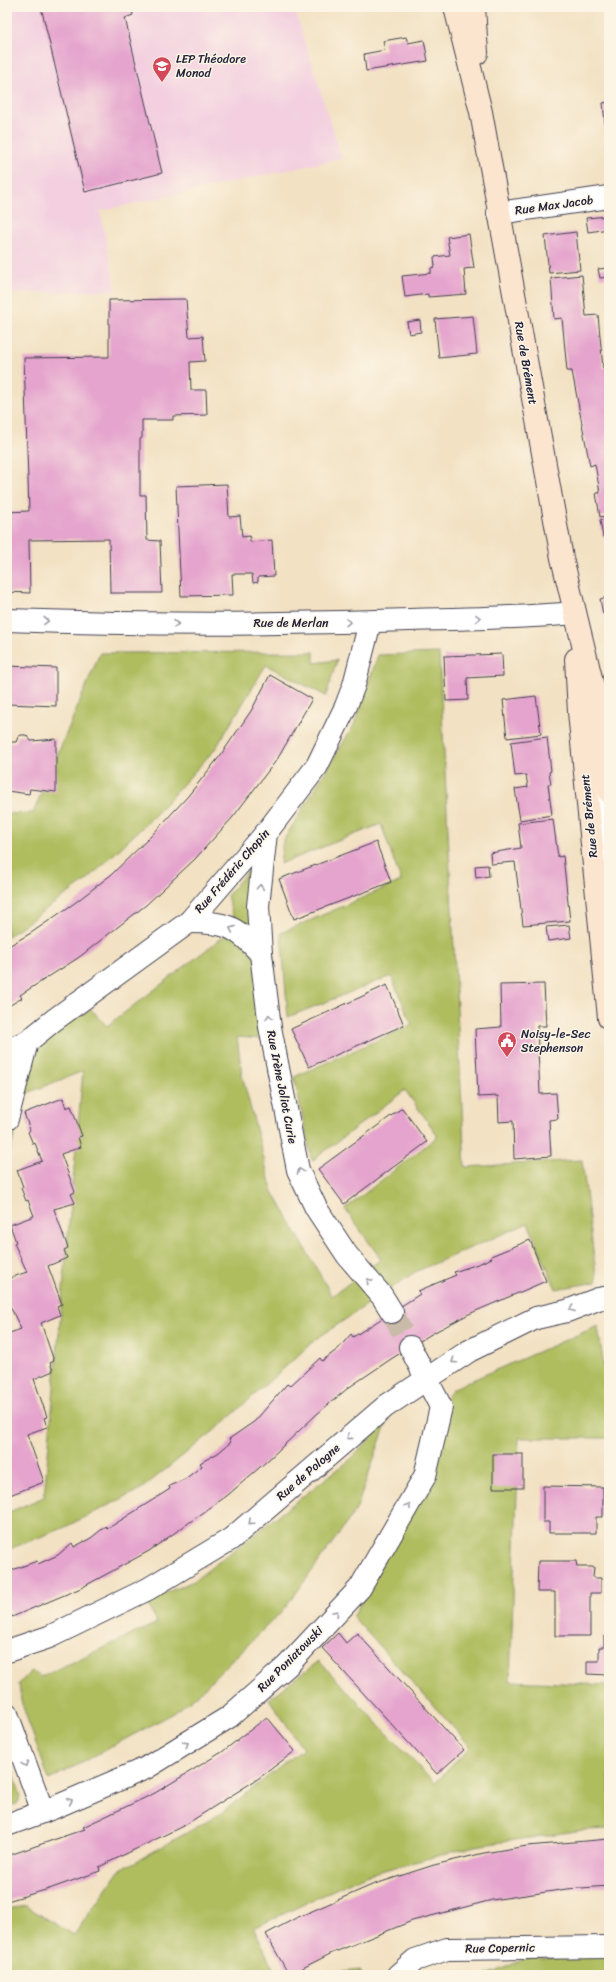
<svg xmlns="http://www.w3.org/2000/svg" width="616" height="1982" font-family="Sriracha,sans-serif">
<rect width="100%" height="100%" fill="#fcf5e5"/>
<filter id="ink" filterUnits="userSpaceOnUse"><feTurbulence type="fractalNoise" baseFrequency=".025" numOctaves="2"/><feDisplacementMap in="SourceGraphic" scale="8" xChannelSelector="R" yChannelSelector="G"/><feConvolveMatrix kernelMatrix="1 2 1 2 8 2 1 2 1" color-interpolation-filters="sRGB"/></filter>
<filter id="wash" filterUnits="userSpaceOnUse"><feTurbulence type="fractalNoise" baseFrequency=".012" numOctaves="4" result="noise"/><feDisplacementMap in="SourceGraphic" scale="16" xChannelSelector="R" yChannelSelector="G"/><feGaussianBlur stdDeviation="0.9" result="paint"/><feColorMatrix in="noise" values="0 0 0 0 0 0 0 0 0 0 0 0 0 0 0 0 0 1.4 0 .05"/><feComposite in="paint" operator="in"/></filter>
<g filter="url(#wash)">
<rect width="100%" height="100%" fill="#f2e1c2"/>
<path fill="#f3cfe0" d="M7,7H296L294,8L342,158L100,211L116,290L7,294Z"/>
<g fill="#afbd5f" stroke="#68704d">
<path d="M314,652V663L337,660L326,696L266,665L216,748L154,816L87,880L7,937V814L33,813L100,653Z"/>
<path d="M439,653L465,1167L582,1160L597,1282L556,1289L528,1223L415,1272L315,1340L220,1426L141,1489L63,1528L7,1550L9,1512L44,1497L83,1071L25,1094L7,1163V1059L91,1009L107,1026L236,927L227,896L255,862L262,1039L237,1037L242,1075L272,1190L332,1296L381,1259L345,1209L438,1136L405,1090L312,1161L294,1077L412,1025L391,976L288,1017L281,933L401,881L381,824L280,864L283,841L354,725L378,655Z"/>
<path d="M598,1326L609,1404V1438H519L510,1681L609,1685V1829L583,1830L475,1846L365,1875L254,1928L276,1975H7V1909L26,1906L74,1935L119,1871L220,1814L303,1749L269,1699L319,1661L434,1783L471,1747L353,1617L406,1518L433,1415L454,1388Z"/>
<path d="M387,1421L356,1510L286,1607L197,1695L174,1713L49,1780L21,1701L19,1684L31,1671L40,1677L157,1623L146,1601L194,1581L351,1459Z"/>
<path d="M7,1751L21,1797L17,1804L7,1807Z"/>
<path d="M609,1954V1975H487L525,1959Z"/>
<path d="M361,1970V1975H318Z"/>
</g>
<g id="blocks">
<g fill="#e5a4cd">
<path d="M41,7H131L133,15L125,18L162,173L85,192Z"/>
<path d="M406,37L408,43L424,40L428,61L366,71L364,54L385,50L383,41Z"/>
<path d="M609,102V154H608L603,103Z"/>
<path d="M609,216V229L588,232L586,218Z"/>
<path d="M576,232L580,270L549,273L545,236Z"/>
<path d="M469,234L474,268L464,269L466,294L428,297V294L405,297L402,276L431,273V268L435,267L434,257L450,255L447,237Z"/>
<path d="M609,268V277L600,278L598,269Z"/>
<path d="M582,275L586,316L598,315L603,368L609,367V515L600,517L596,493H600L595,464L590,466L572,371H567L562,318L554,319L551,278Z"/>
<path d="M186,299L189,337L203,336L205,361L190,362L191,390H206L207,415L173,416V420H142V438L140,439V495H146L147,540L160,541L162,593H110L109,539L29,540L30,593L7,592V512L29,511L24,358L109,357V300Z"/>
<path d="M473,316L477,354L439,358L435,319Z"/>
<path d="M420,320L421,332L409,334L407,322Z"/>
<path d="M227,484L229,517L240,516L242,537L250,536V542L272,540L274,576L258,577V582L253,583L252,574H232L233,595L181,596L176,486Z"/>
<path d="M609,518V536L603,537L600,520Z"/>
<path d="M609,597V612L603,614L600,599Z"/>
<path d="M502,654L503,676L467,678L468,700L446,701L444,656Z"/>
<path d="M7,666L56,668V706L7,704Z"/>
<path d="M270,675L312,699L278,758L233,817L195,859L146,905L78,958L20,995L22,998L7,1007V947L31,933L76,902L112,874L152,835L188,796L220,756L251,711Z"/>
<path d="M536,696L541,734L507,738L503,700Z"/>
<path d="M21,735H26L31,741L56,739V792L30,789L29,794L7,791V742H16L18,737Z"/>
<path d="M547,737L551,771L549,772L551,784H548L552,815L520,820L515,789L528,787L526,775L515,776L511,742Z"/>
<path d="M553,819L558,857L563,856L570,921L523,925L515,862L491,864L490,853L521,848L518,823Z"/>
<path d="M376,842L391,882L294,919L279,879Z"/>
<path d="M488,865L489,876L476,878L475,866Z"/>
<path d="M569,925L571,938L548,941L546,927Z"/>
<path d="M544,984L546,1026H537L540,1094L556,1093L558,1119L549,1120L551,1156L514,1159L513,1121L499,1122L498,1096L478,1097L475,1029L501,1027L500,985Z"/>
<path d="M387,985L404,1025L309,1067L291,1029Z"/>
<path d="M63,1098L66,1108L71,1106L82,1136L78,1137L81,1147L61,1154L75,1192L71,1194L75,1203L54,1209L68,1248L64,1250L67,1258L48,1266L62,1304L57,1306L60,1315L41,1323L54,1361L50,1363L53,1371L34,1379L47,1417L44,1418L47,1427L27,1434L44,1482L7,1496V1388L13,1386L7,1369V1334L21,1329L7,1300L10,1299L7,1292V1279L27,1272L14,1243L16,1242L10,1225L34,1216L28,1200L26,1201L21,1188L23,1187L17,1170L42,1161L35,1143L33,1144L28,1132L30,1130L24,1113Z"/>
<path d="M402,1108L427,1142L344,1204L318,1169Z"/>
<path d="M530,1240L546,1281L469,1314L433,1333L391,1359L348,1388L317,1414L267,1461L228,1495L149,1551L81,1588L12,1617L7,1605V1572L37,1561L38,1564L58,1555L72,1543L74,1547L91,1538L106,1526L107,1529L170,1489L169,1486L185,1479L202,1466L200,1463L218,1453L231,1442L229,1439L255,1421L287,1384L290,1386L320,1358L322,1361L338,1349L351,1334L353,1337L420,1294L418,1291L456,1275L454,1272L478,1264L492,1258L491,1256Z"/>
<rect x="493" y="1454" width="30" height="34"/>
<path d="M543,1486L603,1487V1517H596V1533H549V1522H543Z"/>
<path d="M538,1561H576L577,1567H594L593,1578H601V1593H590V1636H555V1592H537Z"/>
<path d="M338,1633L346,1643L357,1633L464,1750L437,1774L322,1648Z"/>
<path d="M604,1636H609V1675L587,1674V1661H599V1647H604Z"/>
<path d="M267,1717L295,1751L259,1778L185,1825L99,1867L100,1871L49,1889L7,1901V1856L85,1829L83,1827L155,1793L222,1752Z"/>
<path d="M609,1839V1886L567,1889L492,1900L412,1921L330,1954L289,1975L266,1934L296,1918L372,1885L434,1865L484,1853L527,1846Z"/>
</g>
</g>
</g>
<g filter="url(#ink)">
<use href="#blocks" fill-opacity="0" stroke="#413f4f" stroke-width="1"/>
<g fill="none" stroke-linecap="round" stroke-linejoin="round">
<path stroke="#c8bba7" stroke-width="22" stroke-dasharray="22 11" stroke-linecap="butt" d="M392,1312L410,1347"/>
<g stroke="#413f4f" stroke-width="24">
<g id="minor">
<path d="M498,213L609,197"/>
<path d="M7,620C141,625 275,625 409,620C464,619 520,618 575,613"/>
<path d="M596,781L607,864L609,866"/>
<path d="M266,833L258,906L261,954L270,1027L298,1170L316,1208L347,1255L382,1296L392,1312"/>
<path d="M189,922C226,922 236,926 261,954"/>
<path d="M7,1050L27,1042L54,1020L189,922L266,833L317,766L346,706L354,685L370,622"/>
<path d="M7,1119L27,1042"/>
<path d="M7,1651L49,1637L148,1589L231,1539L386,1406L469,1351L536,1318L567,1311L598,1299L609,1297"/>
<path d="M7,1714L43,1812"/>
<path d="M7,1825L53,1808L146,1768L229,1717L287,1666L360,1588L425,1476L441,1407L410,1347"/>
<path d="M398,1975L415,1960L447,1949L609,1947"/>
</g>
</g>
<g stroke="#413f4f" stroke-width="24">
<g id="secondary">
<path d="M455,7L481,112L562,558L599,711L609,792"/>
<path d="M474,7L477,53"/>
<path d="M576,659L579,712L609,1018"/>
</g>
</g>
<use href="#minor" stroke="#fff" stroke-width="22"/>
<use href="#secondary" stroke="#fbe5cf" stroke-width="22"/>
</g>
<defs><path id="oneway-chevron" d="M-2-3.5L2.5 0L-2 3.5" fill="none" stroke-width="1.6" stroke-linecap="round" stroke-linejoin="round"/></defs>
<g stroke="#9c9ca7">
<use href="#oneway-chevron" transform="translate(478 618) rotate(-2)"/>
<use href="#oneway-chevron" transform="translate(46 621) rotate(2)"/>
<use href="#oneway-chevron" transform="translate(348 622) rotate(-2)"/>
<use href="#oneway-chevron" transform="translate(176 624)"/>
<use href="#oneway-chevron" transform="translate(260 887) rotate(-85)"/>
<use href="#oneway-chevron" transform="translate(232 929) rotate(-156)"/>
<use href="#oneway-chevron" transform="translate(269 1017) rotate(-98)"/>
<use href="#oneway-chevron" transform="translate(300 1171) rotate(-111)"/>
<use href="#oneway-chevron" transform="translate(369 1281) rotate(-131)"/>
<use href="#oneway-chevron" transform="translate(572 1309) rotate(159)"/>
<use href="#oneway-chevron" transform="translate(454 1361) rotate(146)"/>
<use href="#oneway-chevron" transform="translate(349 1437) rotate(140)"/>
<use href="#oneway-chevron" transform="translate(408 1506) rotate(-60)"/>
<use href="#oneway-chevron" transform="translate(251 1522) rotate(138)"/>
<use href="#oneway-chevron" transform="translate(336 1613) rotate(-47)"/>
<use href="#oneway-chevron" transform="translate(186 1744) rotate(-32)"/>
<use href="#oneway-chevron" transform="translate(25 1764) rotate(70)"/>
<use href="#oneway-chevron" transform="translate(70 1801) rotate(-23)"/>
</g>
</g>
<defs>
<g id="school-pin" transform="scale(1)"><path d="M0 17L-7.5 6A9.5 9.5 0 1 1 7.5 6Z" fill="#d1495b" stroke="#fcf5e5"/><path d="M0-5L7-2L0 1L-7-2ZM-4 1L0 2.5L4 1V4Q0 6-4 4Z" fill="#fff"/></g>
<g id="civic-pin" transform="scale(1)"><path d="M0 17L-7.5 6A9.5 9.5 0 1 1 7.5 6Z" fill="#d1495b" stroke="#fcf5e5"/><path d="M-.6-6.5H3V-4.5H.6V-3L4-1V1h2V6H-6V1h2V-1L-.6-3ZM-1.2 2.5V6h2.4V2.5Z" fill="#fff"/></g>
</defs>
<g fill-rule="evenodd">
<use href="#school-pin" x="162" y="66"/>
<use href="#civic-pin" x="507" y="1041"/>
</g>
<g text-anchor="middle" stroke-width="3" stroke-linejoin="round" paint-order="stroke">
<g font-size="12" fill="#22223b" stroke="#fcf5e5" text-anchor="start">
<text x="176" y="63">LEP Théodore<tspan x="176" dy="14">Monod</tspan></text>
<text x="521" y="1038">Noisy-le-Sec<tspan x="521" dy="14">Stephenson</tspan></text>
</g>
<g font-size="12" fill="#22223b" stroke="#fcf5e5">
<text transform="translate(554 205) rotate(-8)" y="4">Rue Max Jacob</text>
<text transform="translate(526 363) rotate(80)" y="4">Rue de Brément</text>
<text x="291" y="627">Rue de Merlan</text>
<text transform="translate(589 816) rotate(-96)" y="4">Rue de Brément</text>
<text transform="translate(232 871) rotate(-49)" y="4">Rue Frédéric Chopin</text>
<text transform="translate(282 1087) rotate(79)" y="4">Rue Irène Joliot Curie</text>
<text transform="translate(308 1472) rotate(-41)" y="4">Rue de Pologne</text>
<text transform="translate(290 1659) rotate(-45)" y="4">Rue Poniatowski</text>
<text transform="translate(500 1948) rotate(-1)" y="4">Rue Copernic</text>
</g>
</g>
<rect width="616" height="1982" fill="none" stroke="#fcf5e5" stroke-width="24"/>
</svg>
